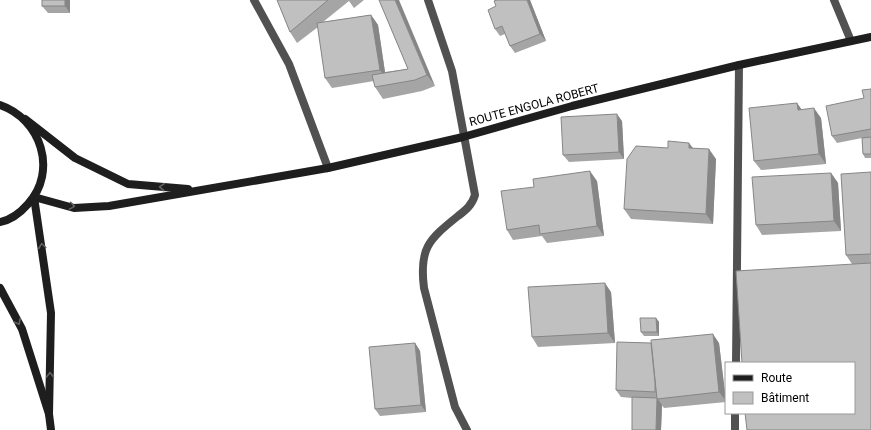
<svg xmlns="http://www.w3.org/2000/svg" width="871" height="430" font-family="Roboto,sans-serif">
<rect width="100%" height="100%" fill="#fff"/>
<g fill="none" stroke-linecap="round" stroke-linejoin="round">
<g stroke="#515151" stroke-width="8">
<path d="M254,0L289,64L328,168"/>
<path d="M428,0L452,71L475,195C472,205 466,210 458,216C428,240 419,249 424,288L455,407L467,430"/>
<path d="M834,0L851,41"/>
<path d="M736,363L739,65"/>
<path d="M735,430V413"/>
</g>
<g stroke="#1e1e1e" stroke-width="8">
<path d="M0,105C41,119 58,171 28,204C21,212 11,220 0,222"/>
<path d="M25,119L75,158L128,184L188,189"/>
<path d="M0,288L22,329L49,414L51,430"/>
<path d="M49,414L51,313L34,197L74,208L109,206L328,168L463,137L572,106L739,65L871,37"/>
</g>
</g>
<g fill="#a5a5a5">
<path d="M70,0V13H48L42,6Z"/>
<path d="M277,0H364L354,8L349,1L323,22L371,15L378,25L385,72L408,69L379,0L435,86L422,91L383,99L375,87L374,81L332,88L325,78L318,27L297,43L290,32Z"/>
<path d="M530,0L546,41L515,53L510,46L505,34L500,36L495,29Z"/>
<path d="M871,89V137H867H871V158H865L863,154L862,138L837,143L832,136L864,98Z"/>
<path d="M797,103L801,109L821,118L826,164L761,170L754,161Z"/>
<path d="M622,121L624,159L569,162L563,155Z"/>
<path d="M668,148H693L716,159L713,224L631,219L624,209Z"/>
<path d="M871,172V430L852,264L846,255Z"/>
<path d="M831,173L838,183L841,231L762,235L756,225Z"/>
<path d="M597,181L604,236L547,243L542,236L513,240L507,230Z"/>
<path d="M611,292L615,343L538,347L532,337Z"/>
<path d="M656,318L659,322V336H644L641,332Z"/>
<path d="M415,343L420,351L426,412L380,416L375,409Z"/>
<path d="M651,343H719L726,402L664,408L657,399L662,405L661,430H632V398L621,397L616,390Z"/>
</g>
<g fill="#868686">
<path d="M65,0H70V13L65,6Z"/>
<path d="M395,0H399L435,86L427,75Z"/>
<path d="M527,0H530L546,41L540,34Z"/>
<path d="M371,15L378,25L386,79L380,70Z"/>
<path d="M797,103L804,113L798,110Z"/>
<path d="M814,108L821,118L826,164L819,154Z"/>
<path d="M617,114L622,121L624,159L619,152Z"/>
<path d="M689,143L696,152L689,148Z"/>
<path d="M709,149L716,159L713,224L706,214Z"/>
<path d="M590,171L597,181L604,236L597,226Z"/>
<path d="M831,173L838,183L841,231L834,221Z"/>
<path d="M605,283L611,292L615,343L608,333Z"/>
<path d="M656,318L659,322V336L657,332Z"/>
<path d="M713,334L719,343L726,401L719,392Z"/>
<path d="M415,343L420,351L426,412L421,405Z"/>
<path d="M657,398L662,405L661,430H656Z"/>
</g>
<g fill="#c0c0c0" stroke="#868686">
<rect x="42" y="0" width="23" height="6"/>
<path d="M277,0H328L290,32Z"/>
<path d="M379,0H395L427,75L415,80L375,87L372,75L408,69Z"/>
<path d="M497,0H527L540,34L510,46L502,26L495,29L488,10L496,6L494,1Z"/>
<path d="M371,15L380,70L325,78L317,23Z"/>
<path d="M871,89V129L832,136L826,106L864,98L862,90Z"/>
<path d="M797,103L798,110L814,108L819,154L754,161L749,108Z"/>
<path d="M617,114L619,152L563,155L561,117Z"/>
<path d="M871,137V154H863L862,138Z"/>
<path d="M668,141L689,143V148L709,149L706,214L624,209L627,159L636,146L668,148Z"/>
<path d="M590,171L597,226L540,234L539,225L507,230L501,191L534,187L533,179Z"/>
<path d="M871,172V254L846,255L841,174Z"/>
<path d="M831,173L834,221L756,225L752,177Z"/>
<path d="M871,263V430H747L745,413H854V363H742L736,271Z"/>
<path d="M605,283L608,333L532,337L528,287Z"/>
<path d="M640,318H656L657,332H641Z"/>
<path d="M713,334L719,392L657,399L651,340Z"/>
<path d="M617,342L651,343L655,383V392L616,390Z"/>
<path d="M415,343L421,405L375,409L369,347Z"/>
<path d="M632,397L657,398L656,430H632Z"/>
</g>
<defs><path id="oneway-chevron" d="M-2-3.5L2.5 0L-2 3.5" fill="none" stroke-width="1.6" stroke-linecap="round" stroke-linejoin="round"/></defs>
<g stroke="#626262">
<use href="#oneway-chevron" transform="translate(162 187) rotate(-176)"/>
<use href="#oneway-chevron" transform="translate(72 206) rotate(9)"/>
<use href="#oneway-chevron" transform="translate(42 246) rotate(-98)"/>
<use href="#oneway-chevron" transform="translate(18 322) rotate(62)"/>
<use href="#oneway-chevron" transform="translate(50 375) rotate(-89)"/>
</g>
<g text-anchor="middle" stroke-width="4" stroke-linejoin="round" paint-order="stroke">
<g font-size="12" fill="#000" stroke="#fff">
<text transform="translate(534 105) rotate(-15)" y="4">ROUTE ENGOLA ROBERT</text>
</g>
</g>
<rect x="725" y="362" width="130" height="52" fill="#ffffff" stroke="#999999"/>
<rect x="733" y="375" width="20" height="6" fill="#1e1e1e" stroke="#999999"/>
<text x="761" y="382" font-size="12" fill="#000000">Route</text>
<rect x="733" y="392" width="20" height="12" fill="#c0c0c0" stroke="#999999"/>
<text x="761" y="402" font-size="12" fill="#000000">Bâtiment</text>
</svg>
